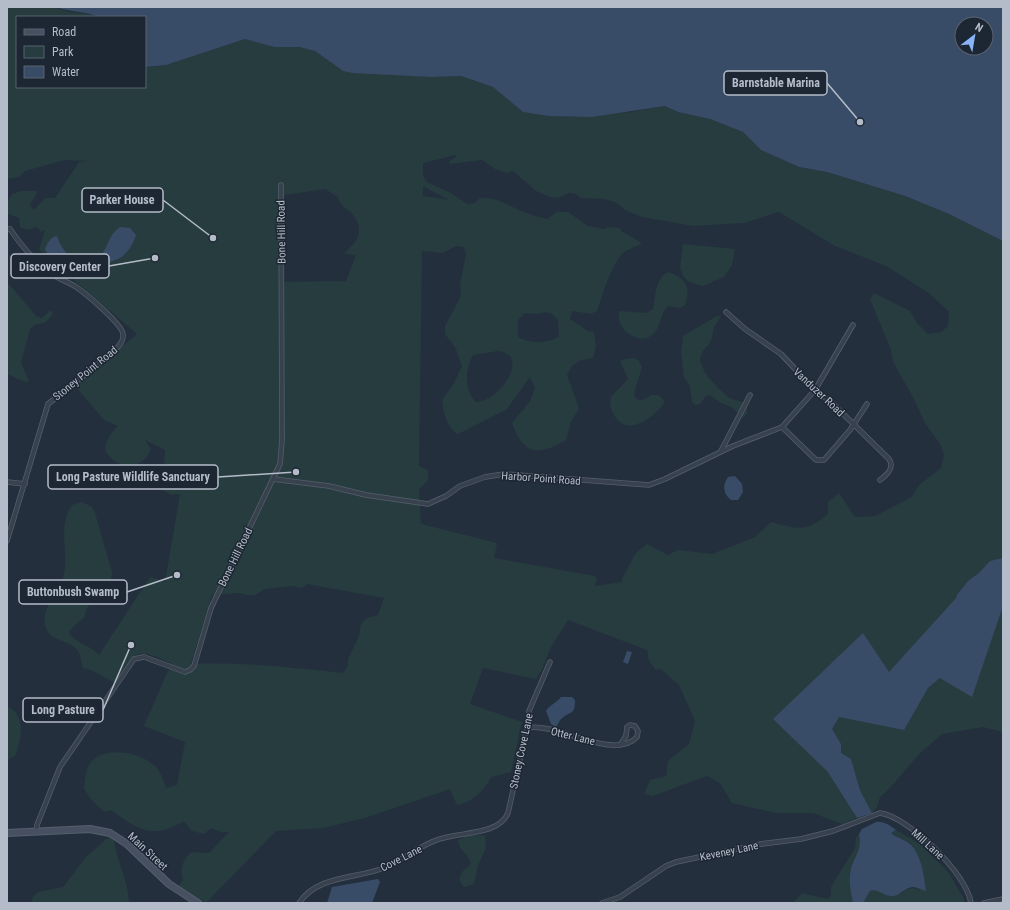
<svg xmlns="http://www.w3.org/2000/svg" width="1010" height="910" font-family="'Roboto Condensed',sans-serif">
<rect width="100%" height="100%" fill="#242f3e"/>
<g fill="#263c3f" fill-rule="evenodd">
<path d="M7,7H55L68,12L92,14L99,17H17V87H145V67L166,65L245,39L274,47H299L315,51L343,71L432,77L461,76L493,87L523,112L570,117L631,112L665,106L678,112L710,119L743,132L761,150L799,167L827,172L905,196L949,214L1003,241V566L968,581L956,596L959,601L955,631L867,690L819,731L828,773L857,818L842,824L813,813H776L732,803L720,783L707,776L653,796L644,794L650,780L666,776L668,761L689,744L695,721L679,685L661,669L656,670L649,661L647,650L568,620L550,649L541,672L539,673L536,679L483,668L470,704L522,722L511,772L491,777C485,790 471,803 457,805L450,789L365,818L323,828L276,831L206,903L178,886L183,880C179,869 183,860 191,852L209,853L229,832H221L211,828L204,834L192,831L184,821C152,840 138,830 111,810L106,812C96,807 90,798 84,789C85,781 85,769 91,762C106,744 148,753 159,771C162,776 164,783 166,788L177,785L185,742L144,726L167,673L173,664C162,660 143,648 133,657L115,683L91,670L83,668C81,663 81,655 78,651C70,640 51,642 46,628C39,608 60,592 64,574C69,551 57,527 72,505L82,502L92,507L95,513L112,572C112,589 96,595 87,608C85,611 86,614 84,617C80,623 73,625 69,633C76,644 91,645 99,655L150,577L165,582L180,494L171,495L159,488L157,475L174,472L164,467L165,450L145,440L151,450L145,459L132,468C120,466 112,461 105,451C106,440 110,434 118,426L104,420L75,386L137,334L39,250L45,230L41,232L37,227L27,230L20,227L19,218L8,214V202L12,194L22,191H38L30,205L34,210L45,198H55L79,162L88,161L65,160L25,171L19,177L7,179ZM455,155L457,156L450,161L449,164L482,160L495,169L507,173L513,171L536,191L550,197L558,198L569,193L576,194L581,198L605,199L615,202L625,210L642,217L693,226L744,223L779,212L835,246L886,266L929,293L949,312L948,326L941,332L928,334L917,323L910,311L874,293L870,299L891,350L893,362L914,399L925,423L940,444L944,455L941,468L919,485L912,497L875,516L855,517L839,493L828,502V514C805,533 798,529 771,522L755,537L712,554L678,550L668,555L647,544L635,554L622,579V582L595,586L597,579L595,576L494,558L497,543L421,524L419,490L428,480V470L419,466L422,251L443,253L456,246L464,247L466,254L460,284L461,296L445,326V334L455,347L462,366L453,385L442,400C443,412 447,427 457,434L460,433L507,409L530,377L535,388L530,401L512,423C524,456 538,456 566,440L571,422L579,408L567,375L572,366L579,361L593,358L596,347L594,332L588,331L570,319L572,311L591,314L597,311C603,294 611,265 623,253C627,249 636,247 642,243L621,231L620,228L609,227L604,229L588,226L568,212H557L547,219C538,217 527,214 519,210C506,204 495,197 480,198L475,203L467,204L451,193L427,182L423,176V163ZM423,186L449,200L423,196ZM325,189L338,197C340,207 348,208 354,216C360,223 361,234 355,242C352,247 347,248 345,254L356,255L346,281L279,282V196ZM545,312L552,314L558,320L559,336C548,344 530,344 518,337V320L525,313L537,314ZM498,351C532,355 499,402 476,402C464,390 465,370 473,355ZM307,584L384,598L378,615L367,618L361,624L359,636L348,659V666L343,673C292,667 243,662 191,664L212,595L238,593L247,595H255L265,589L293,586L302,588Z"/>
<path d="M683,244L735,249L732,265L724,277L703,286L689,282L683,276L680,268Z"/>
<path d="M668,272C685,277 692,288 685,305L680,308L668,306C659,314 662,330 649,337C635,345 613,324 620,311L646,313L653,309C656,295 655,279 668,272Z"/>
<path d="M9,284L36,316L42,318L50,311H52L53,314L46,322L35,325L30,329L21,363L29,381L25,382L7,374V285Z"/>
<path d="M717,316H721L714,327L711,341L702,352L700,360L705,373L716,386L729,398L745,403L747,406V413L743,418L733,408L721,403L710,395L705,397L700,404L696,405L692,402L690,386L684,377L681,352L683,336Z"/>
<path d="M633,358L638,360L642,367L634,393L635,398L640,401L652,395H658L665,401C660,411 639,429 626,425C617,423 613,414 610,406L611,397L628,379L620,361L625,359Z"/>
<path d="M1003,582V732L983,727L942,734L919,754L891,787L880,797L877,807L872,813L860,790L851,759L840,753L841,744L830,727L826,693L915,699L955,666Z"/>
<path d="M7,706C27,716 21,739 15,756L8,760Z"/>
<path d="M896,830L920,844L948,872L964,899V903H863L870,891L874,889L900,894C907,888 912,886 920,890L910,843L891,833Z"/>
<path d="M859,834C861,848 858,849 854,861C849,875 850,890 853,903H793L802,893L827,899L831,895V887L855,848L856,838Z"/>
<path d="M481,835L485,836L486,848L478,865L474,884L464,887L459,880L462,872L471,864C469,854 459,851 458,840L467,836Z"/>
<path d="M110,836L114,837C115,859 129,880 129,903H31L33,897L38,892L63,887L86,857Z"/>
</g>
<g fill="#394c67" fill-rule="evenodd">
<path d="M55,7H1003V241L949,214L905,196L827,172L799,167L761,150L743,132L710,119L678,112L665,106L592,117L549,116L523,112L493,87L461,76L432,77L353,73L343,71L315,51L299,47H274L245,39L166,65L145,67V17H99C85,11 69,12 55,7ZM962,24H986V48H962Z"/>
<path d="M120,227L130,228L136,235C133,245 126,257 115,260C109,263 106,262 102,268L72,271L48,254L45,250C46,245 51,236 57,236C63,255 82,274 101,255C110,245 107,236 120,227Z"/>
<path d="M735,476L742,484L743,492L738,500H731C723,494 722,485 728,477Z"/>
<path d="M1003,558V606L972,697L940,678L928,688L904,730L839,717L832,729L841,744V753L851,759L860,790L872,813L857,818L827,771L773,719L863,633L889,672L957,597L956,596L968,581L979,573L990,561Z"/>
<path d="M627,651L632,652L628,664L623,662Z"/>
<path d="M561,697H572L575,700C575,716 571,710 561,719C559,721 558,724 556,727L551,724L546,711C548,706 558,702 561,697Z"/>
<path d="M876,822C884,821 889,825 896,830L891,833C897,838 905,839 910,844C922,856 924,876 926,891C922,890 918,888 914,887C905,886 900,897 891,896C883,896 878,888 870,891L863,903H853C851,893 848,879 851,869C855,854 862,851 859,834L862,829Z"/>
<path d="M378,879L380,882L372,903H327L332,887Z"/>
</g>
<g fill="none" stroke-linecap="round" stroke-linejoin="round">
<g stroke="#565f6c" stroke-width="5.5">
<g id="minor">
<path d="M7,229H10C21,245 34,261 49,272C57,279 67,281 76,287C85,293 122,324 123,334C124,342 118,347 113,352L48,404L7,541"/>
<path d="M726,312L745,329L781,354L815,390L832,403L889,459C895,468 887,475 880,480"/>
<path d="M782,427L815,390L853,325"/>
<path d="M721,451L750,395"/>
<path d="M273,479L329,486L366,495L428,504L446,496L460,486L485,477L504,474L649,485L665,479L733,446L782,427L816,460H824L850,430L867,404"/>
<path d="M7,482L25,484"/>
<path d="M527,728C555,721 614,762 637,737L638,731L635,726L630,725L627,727L626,736L620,745"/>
<path d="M36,832L37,825L60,767L134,659L144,657L185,672L190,670L194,666L211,608L280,464L282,440L281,185"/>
<path d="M299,903C318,875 355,879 384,868C401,861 417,848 434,841C456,831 498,837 508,813L527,728L529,711L550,662"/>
<path d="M602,903L620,897L666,866L676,862L761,844L801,839L833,831L880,813C909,817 967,874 971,903"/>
<path d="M984,903L1003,899"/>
</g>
</g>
<g stroke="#565f6c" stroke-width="8">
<path id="secondary" d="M7,833L90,829L110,833L127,844L169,884L198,903"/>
</g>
<use href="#minor" stroke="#38414e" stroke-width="4"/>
<use href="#secondary" stroke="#465061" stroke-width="6"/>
</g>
<g text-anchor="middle" stroke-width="3" stroke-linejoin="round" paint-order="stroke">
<g font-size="11" fill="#b4bcc9" stroke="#1d2633">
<text transform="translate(281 232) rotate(-91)" y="4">Bone Hill Road</text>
<text transform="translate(85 373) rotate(-39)" y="4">Stoney Point Road</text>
<text transform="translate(819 392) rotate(43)" y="4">Vanduzer Road</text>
<text transform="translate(541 478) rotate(4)" y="4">Harbor Point Road</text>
<text transform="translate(235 557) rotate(-64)" y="4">Bone Hill Road</text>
<text transform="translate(573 736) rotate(14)" y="4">Otter Lane</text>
<text transform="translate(521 751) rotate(-78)" y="4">Stoney Cove Lane</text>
<text transform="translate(928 844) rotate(42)" y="4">Mill Lane</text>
<text transform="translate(148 851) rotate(43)" y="4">Main Street</text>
<text transform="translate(729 851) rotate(-12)" y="4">Keveney Lane</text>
<text transform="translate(401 858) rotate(-27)" y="4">Cove Lane</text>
</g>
</g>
<path fill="none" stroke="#b4bcc9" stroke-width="1.5" d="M860 122L827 83M213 238L163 200M155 258L109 266M296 472L218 477M177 575L127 592M131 645L103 710"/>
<g fill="#b4bcc9" stroke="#1d2633" stroke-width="1.5">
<circle cx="860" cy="122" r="4"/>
<circle cx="213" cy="238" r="4"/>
<circle cx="155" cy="258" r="4"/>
<circle cx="296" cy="472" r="4"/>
<circle cx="177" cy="575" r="4"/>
<circle cx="131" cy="645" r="4"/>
</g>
<g fill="#1d2633" stroke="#b4bcc9" stroke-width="1.5">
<rect x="724" y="71" width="103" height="24" rx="4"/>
<rect x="82" y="188" width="81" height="24" rx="4"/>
<rect x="11" y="254" width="98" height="24" rx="4"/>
<rect x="48" y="465" width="170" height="24" rx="4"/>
<rect x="19" y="580" width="108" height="24" rx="4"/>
<rect x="23" y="698" width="80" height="24" rx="4"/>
</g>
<g font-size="12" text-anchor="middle" font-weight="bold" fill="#b4bcc9">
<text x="776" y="87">Barnstable Marina</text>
<text x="122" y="204">Parker House</text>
<text x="60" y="271">Discovery Center</text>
<text x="133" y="481">Long Pasture Wildlife Sanctuary</text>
<text x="73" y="596">Buttonbush Swamp</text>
<text x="63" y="714">Long Pasture</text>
</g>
<rect width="1010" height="910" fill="none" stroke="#b4bcc9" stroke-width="16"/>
<rect x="16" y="16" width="130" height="72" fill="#1d2633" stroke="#59626f"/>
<rect x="24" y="29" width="20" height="6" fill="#465061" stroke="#59626f"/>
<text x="52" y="36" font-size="12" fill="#b4bcc9">Road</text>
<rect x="24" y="46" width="20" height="12" fill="#263c3f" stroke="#59626f"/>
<text x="52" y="56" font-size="12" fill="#b4bcc9">Park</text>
<rect x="24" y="66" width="20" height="12" fill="#394c67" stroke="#59626f"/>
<text x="52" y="76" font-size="12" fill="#b4bcc9">Water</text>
<g transform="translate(974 36) rotate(31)"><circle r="19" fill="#1d2633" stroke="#59626f"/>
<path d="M0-3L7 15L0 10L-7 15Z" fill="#8ab4f8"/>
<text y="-6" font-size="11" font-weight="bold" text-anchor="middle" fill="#b4bcc9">N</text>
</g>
</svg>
